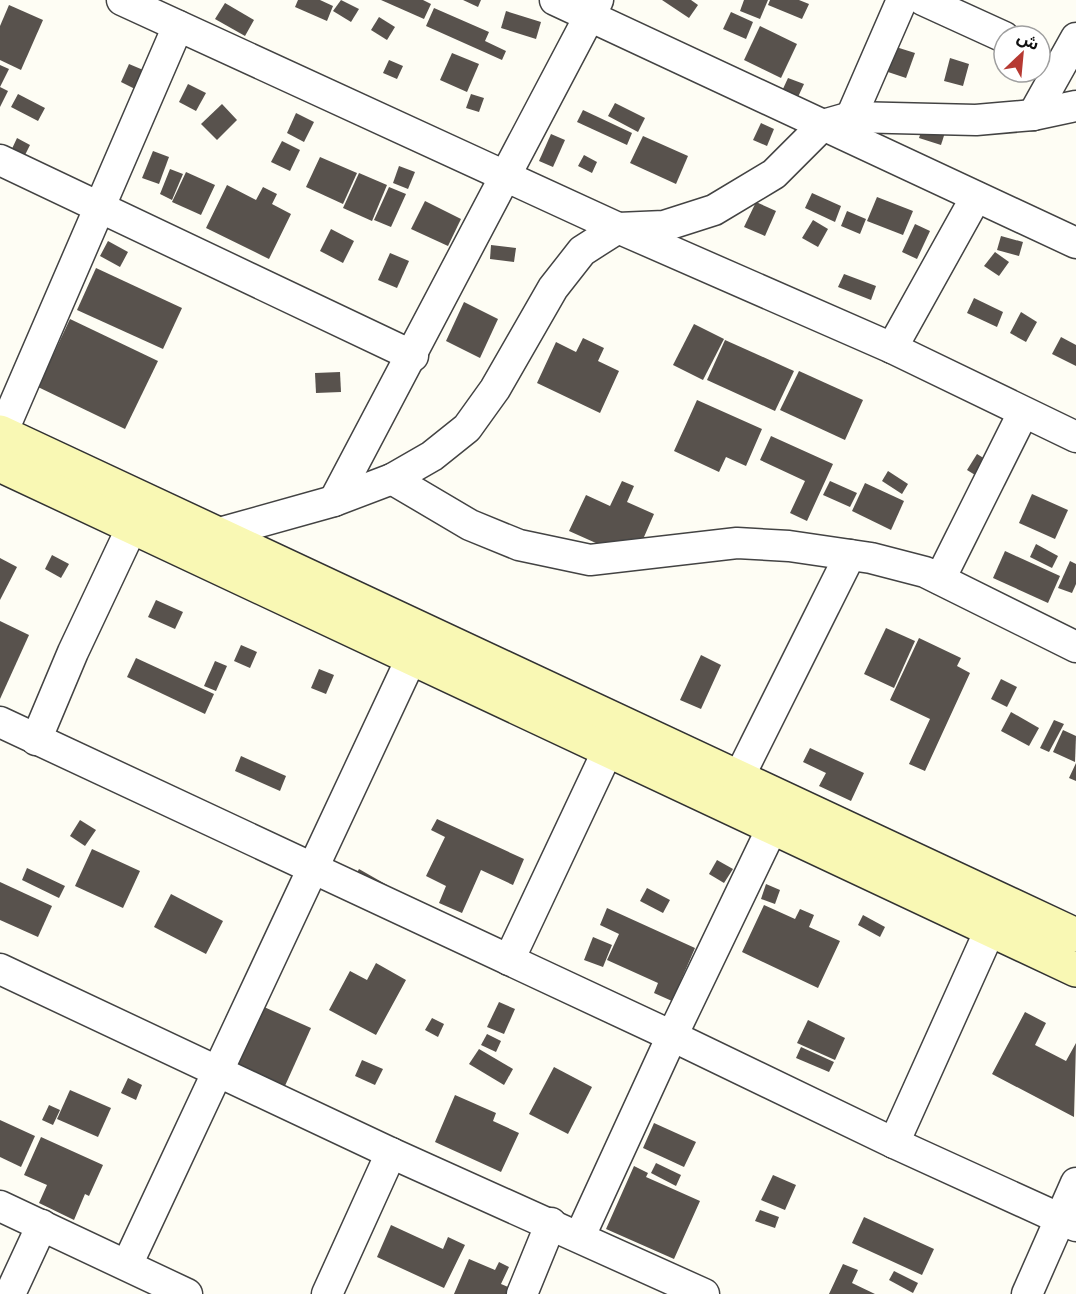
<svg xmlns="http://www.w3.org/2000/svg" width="1076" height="1294" font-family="'Libre Baskerville','Noto Sans Arabic',serif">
<rect width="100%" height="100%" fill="#fefdf4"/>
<g fill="#58524d">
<path d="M298,0H320L333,6L327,21L295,7Z"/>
<path d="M341,0L359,9L351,22L333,11Z"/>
<path d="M381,0H423L431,4L424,19Z"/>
<path d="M463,0H481L478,7Z"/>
<path d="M662,0H691L698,5L689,18Z"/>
<path d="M744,0H768L760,19L740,11Z"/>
<path d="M770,0H799L809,4L802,19L768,5Z"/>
<path d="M225,3L254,20L245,36L215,19Z"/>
<path d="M9,5L43,20L21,70L0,60V26Z"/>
<path d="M434,8L489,32L485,41L506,51L502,60L426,26Z"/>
<path d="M506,11L541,22L536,39L501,28Z"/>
<path d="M731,12L753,22L746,39L723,29Z"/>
<path d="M379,17L395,27L387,40L371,30Z"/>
<path d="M760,26L797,44L781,78L744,60Z"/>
<path d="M896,47L915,53L906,78L888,72Z"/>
<path d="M452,53L479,64L467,92L440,80Z"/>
<path d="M950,58L969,64L963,86L944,81Z"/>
<path d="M389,60L403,66L397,79L383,73Z"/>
<path d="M129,64L148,72L139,91L121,82Z"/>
<path d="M0,65L9,69L0,87Z"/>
<path d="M788,78L804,84L798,97L782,91Z"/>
<path d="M188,84L206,93L196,111L179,102Z"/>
<path d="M0,87L8,91L0,107Z"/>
<path d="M18,94L45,108L38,121L11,107Z"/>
<path d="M471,94L484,98L479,112L466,108Z"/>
<path d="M615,103L645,118L638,132L608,116Z"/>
<path d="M222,104L237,120L217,140L201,124Z"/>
<path d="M583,110L632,133L627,145L577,122Z"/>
<path d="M928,111L950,117L941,145L919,138Z"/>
<path d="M296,113L314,122L304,142L287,133Z"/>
<path d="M761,123L774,129L767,146L753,140Z"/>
<path d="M551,134L565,140L553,167L539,161Z"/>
<path d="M643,136L688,156L676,184L630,163Z"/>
<path d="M17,138L30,145L23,159L10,153Z"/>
<path d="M282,141L300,150L290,171L271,162Z"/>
<path d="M153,151L169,157L159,184L142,178Z"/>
<path d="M584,155L597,162L592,173L578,166Z"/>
<path d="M320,157L357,173L343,204L306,187Z"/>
<path d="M399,166L415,172L408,189L393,183Z"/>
<path d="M170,169L183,174L172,200L160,194Z"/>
<path d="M186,172L215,185L201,215L172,202Z"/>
<path d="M359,173L387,185L372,221L343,208Z"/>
<path d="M227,185L256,200L263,187L277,194L272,204L291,214L269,259L206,228Z"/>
<path d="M389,187L406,194L391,227L374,220Z"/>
<path d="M812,193L841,206L835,222L805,208Z"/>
<path d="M877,197L913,211L903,235L867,221Z"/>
<path d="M425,201L461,219L448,246L411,229Z"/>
<path d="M756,202L776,211L765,236L744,227Z"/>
<path d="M847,211L866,219L860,234L841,226Z"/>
<path d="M813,220L828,229L818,247L802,238Z"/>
<path d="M915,224L930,231L917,259L902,252Z"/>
<path d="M331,229L354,241L343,263L320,251Z"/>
<path d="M1001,236L1023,242L1019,256L997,250Z"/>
<path d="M108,241L128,252L120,267L100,256Z"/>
<path d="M491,245L516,248L514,262L490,259Z"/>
<path d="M995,252L1009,262L999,276L984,266Z"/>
<path d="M390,253L409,261L397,288L378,280Z"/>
<path d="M96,268L182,308L163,349L77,310Z"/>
<path d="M844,274L876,286L871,300L838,287Z"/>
<path d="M974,298L1003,312L997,327L967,313Z"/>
<path d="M464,302L498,319L480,358L446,341Z"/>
<path d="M1021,312L1037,322L1026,342L1010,333Z"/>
<path d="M70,319L158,361L125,429L38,387Z"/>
<path d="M694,324L724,339L703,380L673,365Z"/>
<path d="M1061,337L1076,345V366L1052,354Z"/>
<path d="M583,338L604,348L598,361L619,371L600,413L537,383L556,342L576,352Z"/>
<path d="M725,340L794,371L775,411L707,380Z"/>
<path d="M799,371L863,400L845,440L780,410Z"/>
<path d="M340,372L341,392L316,393L315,373Z"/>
<path d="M697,400L762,429L746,466L726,457L719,472L674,451Z"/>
<path d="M771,436L833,464L807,521L790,513L805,481L760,460Z"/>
<path d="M977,454L990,462L980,478L967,470Z"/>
<path d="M888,471L908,484L902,494L882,481Z"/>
<path d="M622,481L634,486L627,502L654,514L634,560L569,531L586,495L610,506Z"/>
<path d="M830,481L857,493L850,507L823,495Z"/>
<path d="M865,483L904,501L891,530L852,511Z"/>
<path d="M1032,494L1068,510L1055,539L1019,523Z"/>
<path d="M1036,544L1058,556L1052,568L1030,557Z"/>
<path d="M1005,551L1060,576L1048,603L993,578Z"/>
<path d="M52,555L69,564L61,578L45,569Z"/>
<path d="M0,558L17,567L0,600Z"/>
<path d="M1070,561L1076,564V584L1072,593L1058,588Z"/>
<path d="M156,600L183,612L175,629L148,617Z"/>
<path d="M0,621L29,635L0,699Z"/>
<path d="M886,628L915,641L894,688L864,674Z"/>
<path d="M919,638L961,658L957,666L970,673L925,771L909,764L930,719L890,700Z"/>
<path d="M241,645L257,652L250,668L234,661Z"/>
<path d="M701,655L721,665L701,709L680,700Z"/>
<path d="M136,658L214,694L205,714L127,677Z"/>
<path d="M215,661L227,666L216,691L204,686Z"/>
<path d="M319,669L334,675L326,694L311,688Z"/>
<path d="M1001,679L1017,687L1007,707L991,699Z"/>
<path d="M1011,712L1039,728L1029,746L1001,731Z"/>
<path d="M1054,720L1064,724L1049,752L1040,748Z"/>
<path d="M1063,730L1076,736L1075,762L1053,752Z"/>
<path d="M810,748L864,773L851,801L819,786L826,773L803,762Z"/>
<path d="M241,756L286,776L280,791L235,771Z"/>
<path d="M1076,763V781L1069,778Z"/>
<path d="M437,819L524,859L513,885L481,870L462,913L439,903L446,886L426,876L445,837L431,830Z"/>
<path d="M80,820L96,830L85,846L70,836Z"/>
<path d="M92,849L140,871L123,908L75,886Z"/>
<path d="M717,860L733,869L724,883L709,874Z"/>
<path d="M27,868L65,886L59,898L22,880Z"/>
<path d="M359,869L387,885L380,897L352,882Z"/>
<path d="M0,882L52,906L38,937L0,920Z"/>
<path d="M766,884L780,890L775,904L761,899Z"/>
<path d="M647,888L670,900L663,913L640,901Z"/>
<path d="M171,894L223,921L206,954L154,927Z"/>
<path d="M764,905L795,919L800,909L814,915L809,927L840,941L818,988L742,952Z"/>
<path d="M607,908L695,948L672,1001L654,993L658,983L607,960L619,934L600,925Z"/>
<path d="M863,915L885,927L880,937L858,925Z"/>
<path d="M593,937L612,945L603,967L584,960Z"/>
<path d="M376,963L406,980L376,1035L329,1010L350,971L367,980Z"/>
<path d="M244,998L311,1028L284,1088L217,1058Z"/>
<path d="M499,1002L515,1009L504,1034L487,1027Z"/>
<path d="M1025,1012L1046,1023L1035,1045L1066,1061L1076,1043L1074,1117L992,1074Z"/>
<path d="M432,1018L444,1024L438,1037L425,1030Z"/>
<path d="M808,1020L845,1038L835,1060L797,1043Z"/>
<path d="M487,1034L501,1041L496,1052L481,1045Z"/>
<path d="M801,1047L834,1062L829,1072L796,1058Z"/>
<path d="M479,1049L513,1069L504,1085L469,1064Z"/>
<path d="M362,1060L383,1069L375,1085L355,1076Z"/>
<path d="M554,1067L592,1087L568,1134L529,1114Z"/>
<path d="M128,1078L142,1085L136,1100L121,1093Z"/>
<path d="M70,1090L111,1108L98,1137L57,1119Z"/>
<path d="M455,1095L496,1113L493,1121L519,1133L501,1172L435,1142Z"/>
<path d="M49,1105L60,1110L53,1125L42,1120Z"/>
<path d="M0,1120L35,1136L21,1167L0,1157Z"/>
<path d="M654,1123L696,1142L684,1167L643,1148Z"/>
<path d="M41,1137L103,1165L89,1196L85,1194L74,1220L39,1203L47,1185L24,1175Z"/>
<path d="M656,1163L681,1175L676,1186L651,1173Z"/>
<path d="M634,1166L648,1173L646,1177L700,1201L674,1259L606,1229Z"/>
<path d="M773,1175L796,1185L785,1210L761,1200Z"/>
<path d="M760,1210L779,1217L775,1228L755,1221Z"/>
<path d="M864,1217L934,1249L922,1275L852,1243Z"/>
<path d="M391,1225L443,1249L448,1237L465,1245L444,1288L377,1257Z"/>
<path d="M469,1259L495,1270L499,1262L509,1267L501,1284L525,1294H454Z"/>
<path d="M843,1264L858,1270L852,1283L875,1294H829Z"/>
<path d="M894,1271L918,1283L913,1293L889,1280Z"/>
</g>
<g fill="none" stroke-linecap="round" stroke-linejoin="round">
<g stroke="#434343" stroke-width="33">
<g id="street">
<path d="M122,0L618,228L892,348L1076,437"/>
<path d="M555,0L1076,243"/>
<path d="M923,0L1004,37"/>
<path d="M1033,115L1076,38"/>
<path d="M851,117L902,0"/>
<path d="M0,160L413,356"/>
<path d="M892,348L976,197"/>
<path d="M2,433L178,26"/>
<path d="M392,479L470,525L519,545L590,560L737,543L789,546L871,558L925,572L1076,647"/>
<path d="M334,501L598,0"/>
<path d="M216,534L334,501L392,479L432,456L467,428L495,389L553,288L582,251L618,228L664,226L714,210L774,174L823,125L851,117L976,120L1033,115L1076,106"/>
<path d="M940,579L1023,413"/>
<path d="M0,722L672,1036L894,1143L1076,1226"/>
<path d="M36,740L73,652L132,527"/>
<path d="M739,777L850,555"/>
<path d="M509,960L608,750"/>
<path d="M0,969L391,1153L704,1294"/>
<path d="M894,1143L990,930"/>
<path d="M0,1206L187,1294"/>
<path d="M580,1236L672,1036L773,826"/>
<path d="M127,1265L411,659"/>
<path d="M10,1294L42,1225"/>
<path d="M327,1294L391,1153"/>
<path d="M522,1294L551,1223"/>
<path d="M1027,1294L1076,1183"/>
</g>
</g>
<g stroke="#323232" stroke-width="36">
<g id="secondary">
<path d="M0,432L1076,935"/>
<path d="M0,465L1076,970"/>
</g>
</g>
<use href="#street" stroke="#fff" stroke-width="30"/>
<use href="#secondary" stroke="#f9f8b4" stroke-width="33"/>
</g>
<g transform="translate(1022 54) rotate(26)"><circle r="28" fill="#ffffff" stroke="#9f9f9f" stroke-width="1.5"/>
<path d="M0-4.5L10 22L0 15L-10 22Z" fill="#b63932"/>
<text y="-9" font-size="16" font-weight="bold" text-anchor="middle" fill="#101010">ش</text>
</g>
</svg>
